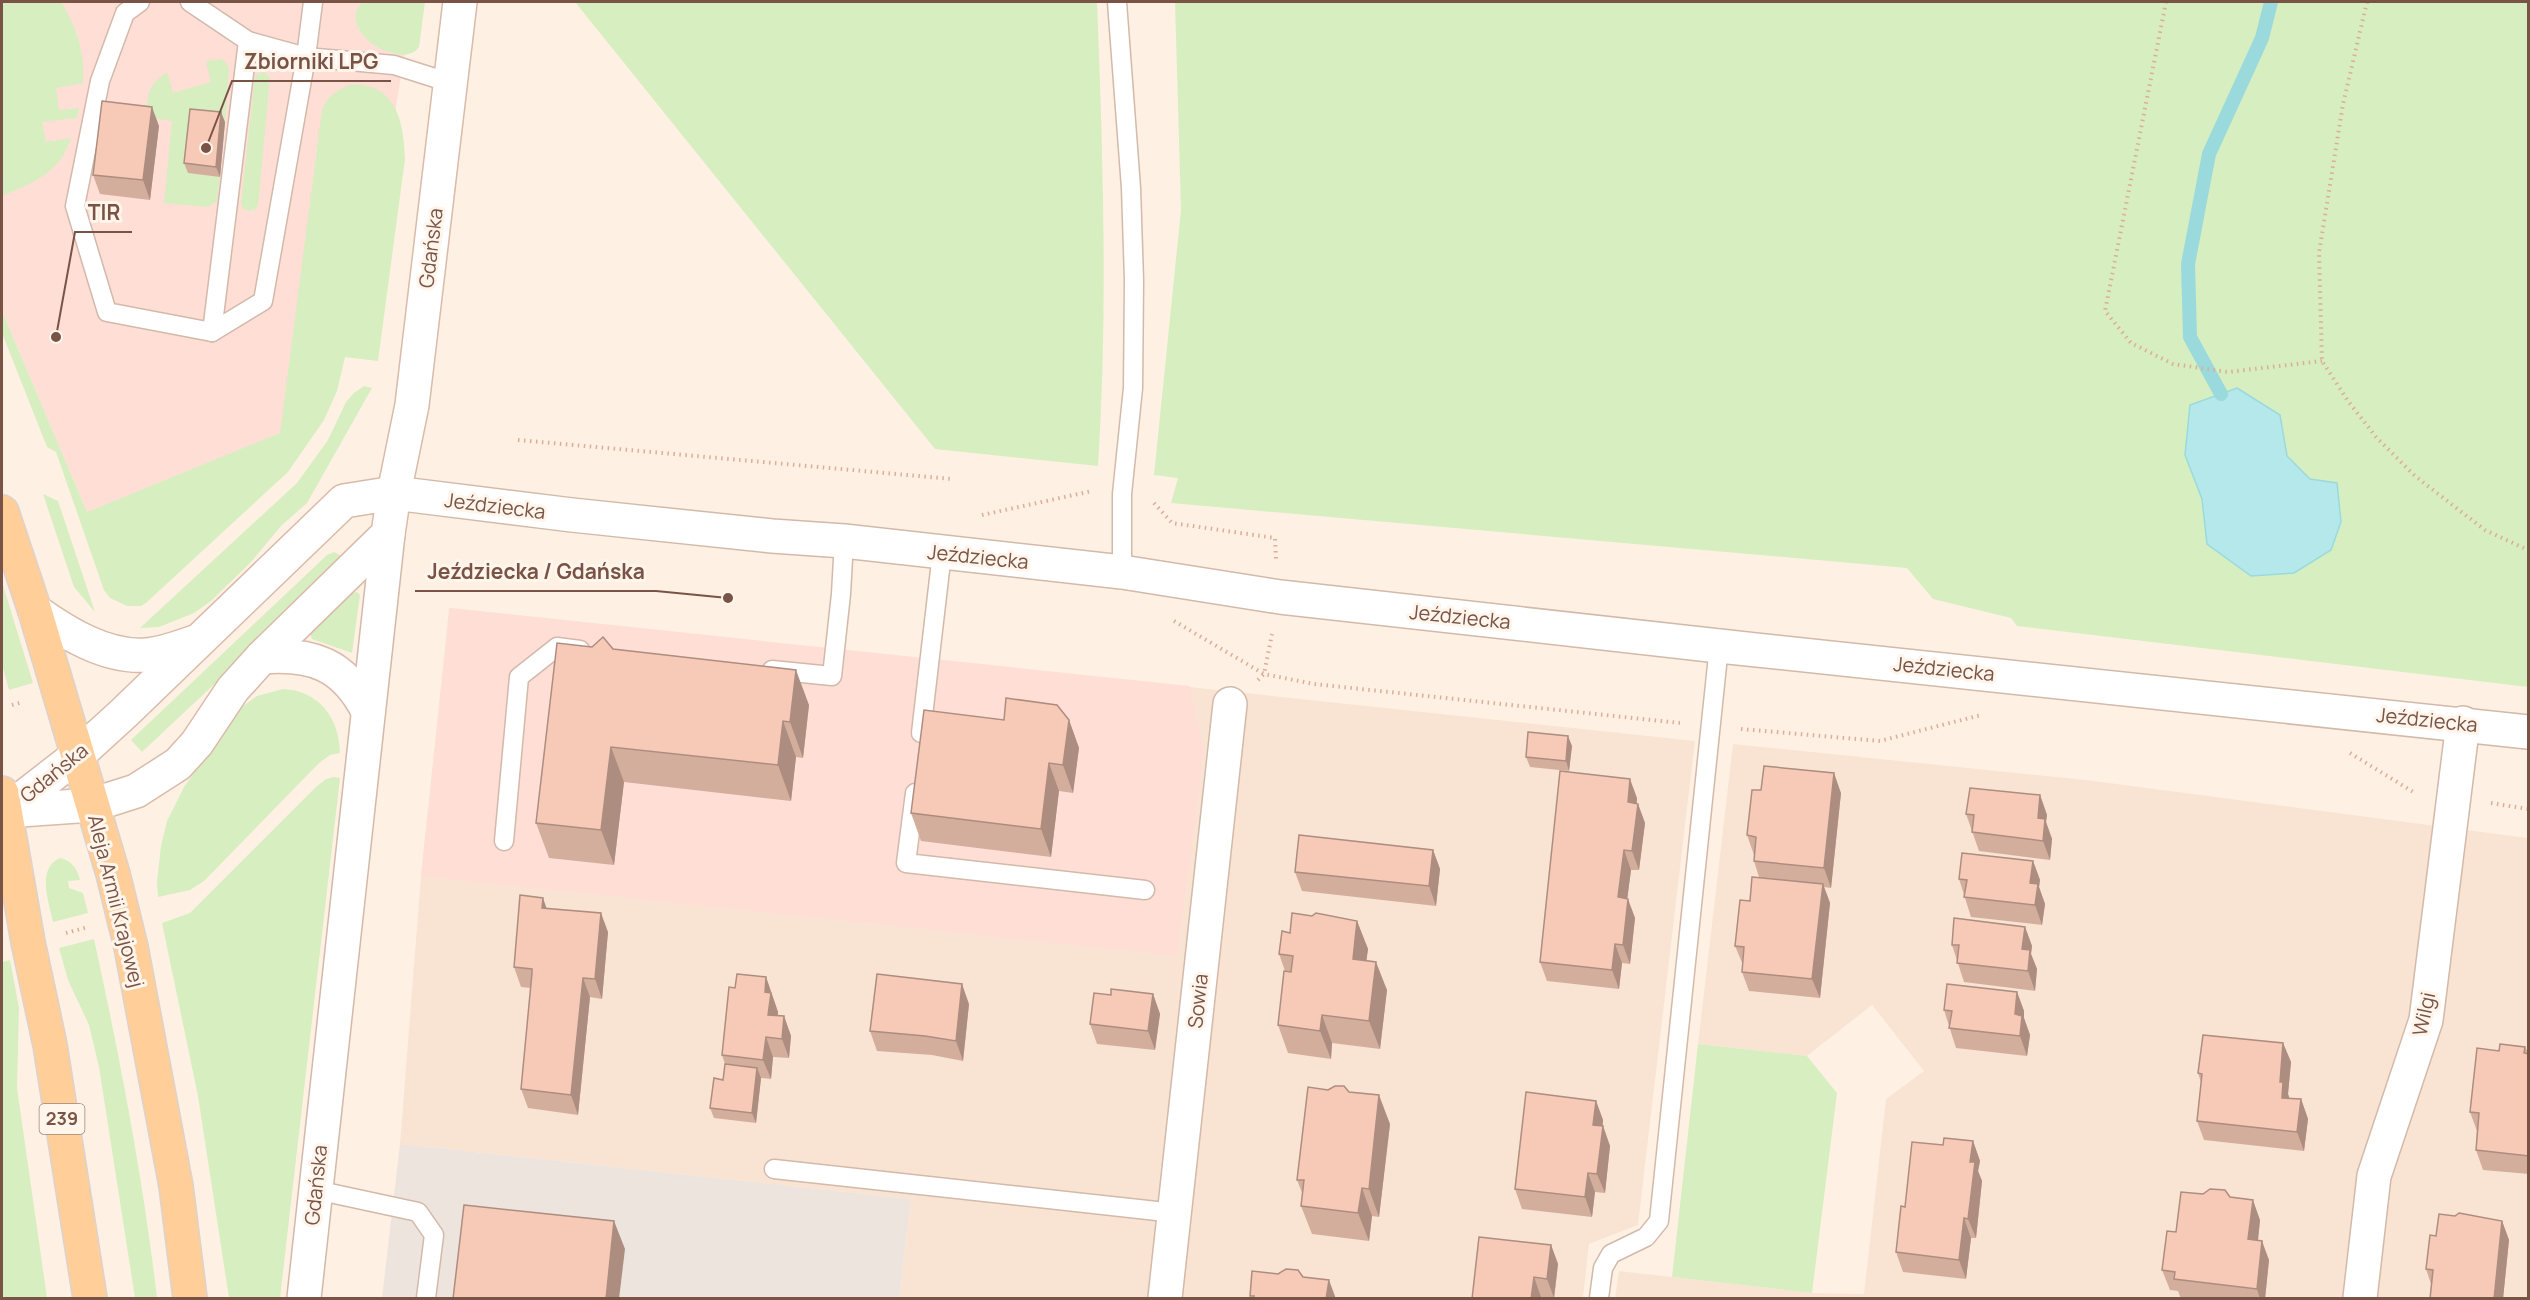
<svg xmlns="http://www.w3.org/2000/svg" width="2530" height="1300" font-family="Manrope,sans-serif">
<rect width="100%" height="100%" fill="#fef1e3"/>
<g fill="#f9e4d3">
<path d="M449,608L1695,741L1638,1225L1589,1244L1583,1298H899L911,1199L400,1144L421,876Z"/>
<path d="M1733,744L2086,780L2528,838V1298H1615L1619,1271L1812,1293L1864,1294L1886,1099L1924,1071L1872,1005L1807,1056L1698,1044Z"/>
</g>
<g fill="#ffded6">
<path d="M2,2H413L395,113L281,433L87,512L2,311Z"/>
<path d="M450,608L1190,686L1204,752L1177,956L421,876Z"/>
</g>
<path fill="#ede4de" d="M400,1144L911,1199L899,1298H382Z"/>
<g fill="#d7eec0">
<path d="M2,2H61C77,28 85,52 83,83L56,88L59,110L79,108L77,118L42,122L46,142L71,138C60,173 33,183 2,196Z"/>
<path d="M362,2H425L419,47C403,71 335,33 362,2Z"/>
<path d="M575,2H1097C1103,156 1108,311 1098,466L935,449Z"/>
<path d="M1175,2H2528V687L2017,626L2011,618L1933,599L1907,568L1171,503L1178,478L1154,475L1181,210Z"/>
<path d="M222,59L228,65L229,70L225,122L188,173L220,176L217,201L208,207L164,203L172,121L146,117C148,92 147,87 167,72L173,93L211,82L206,61Z"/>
<path d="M263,71L270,78L258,205L256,209L250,211L243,209L241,203L255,76Z"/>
<path d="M350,85C396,82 404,122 405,159L378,361L345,357L337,391L324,420L288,472L147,602L141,606H127L110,598L104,590L56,452L47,447L2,333V311L87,512L280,433L322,110C327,96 337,90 350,85Z"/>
<path d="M364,386L372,388L307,503L281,526L252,561L211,601L194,613L159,627L140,628L297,483L328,440L346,402L354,393Z"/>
<path d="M43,494L58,501L95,612L74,587Z"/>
<path d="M334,552L340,555L341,561L338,568L142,752L131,740L327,555Z"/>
<path d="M2,582L33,683L9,690L2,664Z"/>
<path d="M357,592L360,595L352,653L312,639L310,634L352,593Z"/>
<path d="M283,689C319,691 339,717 340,753L330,755L319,763L204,881L190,890L158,897L157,882L161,846L167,821L184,787L239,709L257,696Z"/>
<path d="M333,777L340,778L280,1298H229L198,1096L162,923L190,913L316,787L326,779Z"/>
<path d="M60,858C72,861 77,868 80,880L68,881L69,888L83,893L88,913L53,922C49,902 36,868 60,858Z"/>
<path d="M94,939C120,1058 143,1178 157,1298H135L99,1067L89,1025L68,980L59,948Z"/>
<path d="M10,960L19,1008L17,1088L47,1298H2V962Z"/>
<path d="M1698,1044L1807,1056L1837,1093L1812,1293L1672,1277Z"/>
</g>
<path fill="#b5e8ea" stroke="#9adadd" stroke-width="1.5" d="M2237,388L2280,415L2287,456L2310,479L2337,483L2341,522L2331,550L2294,573L2251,576L2207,544L2202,499L2185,455L2190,405Z"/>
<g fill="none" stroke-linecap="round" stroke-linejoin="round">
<path stroke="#9adadd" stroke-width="14" d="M2221,394L2190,337L2188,264L2209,154L2262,38L2271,2"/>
<g stroke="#d3b9aa" stroke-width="21">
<g id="service">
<path d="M140,2L125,13L100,81L75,206L107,312L212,332L263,301L306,57L313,2"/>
<path d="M190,2L248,41L306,57L394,65L435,78L452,81"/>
<path d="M1117,2L1131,188L1134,280L1133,388L1122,494V572"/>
<path d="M212,332L248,41"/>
<path d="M772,670L832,676L841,594L844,541"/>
<path d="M921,733L942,553"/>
<path d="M915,793L906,863L1145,890"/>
<path d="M504,841L519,677L557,647L580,650"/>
<path d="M774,1169L1175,1213"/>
<path d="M316,1190L418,1212L434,1235L426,1298"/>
<path d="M1599,1298L1603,1268L1611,1254L1646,1237L1659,1221L1719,646"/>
</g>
</g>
<g stroke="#d3b9aa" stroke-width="36">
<g id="minor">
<path d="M304,1298L388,534"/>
<path d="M1165,1298L1230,704"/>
<path d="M2360,1298L2374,1176L2426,1020L2463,723"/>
</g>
</g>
<g stroke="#d3b9aa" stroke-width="36">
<path id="tertiary" d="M394,493L572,515L772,536L844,541L1122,572L1280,597L1719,646L2528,732"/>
</g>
<g stroke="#dabaa9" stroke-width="36">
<g id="secondary">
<path d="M35,611C66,633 106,658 146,655C162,654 180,647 195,642"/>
<path d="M262,657C312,653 344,664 368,711"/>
<path d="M6,811L92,805L136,791L178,764L197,743L233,689L262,657L388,534L394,493L412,405L460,2"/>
<path d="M6,811L78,755L124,713L344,501L394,493"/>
</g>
</g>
<g stroke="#dcd2cf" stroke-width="36">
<g id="primary">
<path d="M2,512L35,611L113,874L131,947L176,1186L190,1298"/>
<path d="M2,793L28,942L50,1045L90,1298"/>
</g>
</g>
<g stroke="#dcad9a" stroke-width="4" stroke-dasharray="1.5 4.5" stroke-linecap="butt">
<path d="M2166,2L2105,311L2131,343L2173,364L2228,372L2322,361"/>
<path d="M2367,2L2343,104L2319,253L2322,361L2348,401L2376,437L2415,476L2485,530L2528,550"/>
<path d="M518,440L952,479"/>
<path d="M1154,503L1172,523L1275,538L1276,559"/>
<path d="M982,515L1092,491"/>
<path d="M1174,621L1264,674L1314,684L1680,723"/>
<path d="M1258,680L1264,674L1272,634"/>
<path d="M12,705L23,702"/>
<path d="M1741,729L1880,741L1981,715"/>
<path d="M2350,753L2415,793"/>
<path d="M2491,803L2528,809"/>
<path d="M66,933L88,927"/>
</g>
<use href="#service" stroke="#fff" stroke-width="18"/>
<use href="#minor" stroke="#fff" stroke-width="33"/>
<use href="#tertiary" stroke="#fff" stroke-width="33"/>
<use href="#secondary" stroke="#fff" stroke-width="33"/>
<use href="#primary" stroke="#ffce99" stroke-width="33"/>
</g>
<g fill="#d4ae9d">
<path d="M225,122L220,177L188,173L184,163Z"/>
<path d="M159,126L150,200L100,194L93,175Z"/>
<path d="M613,649L809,705L803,758L796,757L791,801L624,782L614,865L549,858L536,823Z"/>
<path d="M1069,720L1079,748L1073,793L1059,791L1051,857L921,841L911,813Z"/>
<path d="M1572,746L1569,771L1530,767L1526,757Z"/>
<path d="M1841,793L1831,888L1824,887L1830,903L1820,998L1749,991L1742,972L1743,965L1735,946L1750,901L1759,877L1754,861V855L1747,835Z"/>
<path d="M2040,795L2047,815L2046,822L2052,839L2050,860L1979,851L1966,814Z"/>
<path d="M1637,798V804H1638L1645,823L1639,870H1631L1627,899L1635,918L1630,964L1622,963L1619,989L1547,981L1540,962Z"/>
<path d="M1433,850L1440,869L1436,906L1302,891L1295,872Z"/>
<path d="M2033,861L2040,880L2039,887L2045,904L2042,925L1971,917L1959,879Z"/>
<path d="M546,908L608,932L602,999L590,997L578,1115L528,1108L521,1089L531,988L521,987L514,967Z"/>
<path d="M1357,921L1368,949L1366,961L1387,990L1380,1049L1332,1043L1331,1059L1288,1053L1278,1025L1285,971L1279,954L1290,933Z"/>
<path d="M2025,927L2032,946L2031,954L2037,969L2035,991L1964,982L1952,945Z"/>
<path d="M766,977L778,1012V1016H784L791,1036L789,1058L773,1057L771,1079L761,1078L756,1123L714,1118L710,1108L723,1080L725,1064L722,1055Z"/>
<path d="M2017,992L2024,1011V1018L2030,1035L2027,1056L1956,1048L1944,1010Z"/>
<path d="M1153,994L1160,1014L1155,1050L1097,1044L1090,1024L1111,995Z"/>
<path d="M969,1004L963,1061L932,1055L877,1051L870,1031Z"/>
<path d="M2283,1043L2291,1062L2288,1094L2289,1098L2301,1099L2308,1119L2304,1151L2204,1140L2197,1121L2201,1082L2198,1073Z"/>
<path d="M2525,1047L2529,1054V1174L2483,1170L2476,1150L2477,1131L2470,1112L2499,1051Z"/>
<path d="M1349,1092L1390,1124L1379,1217L1372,1216L1369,1241L1312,1234L1301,1206L1303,1195L1297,1180Z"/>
<path d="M1596,1101L1603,1120V1126L1610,1146L1605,1193L1595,1192L1592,1217L1522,1209L1515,1189Z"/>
<path d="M1973,1141L1980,1161L1978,1171L1982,1181L1976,1238H1971L1966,1279L1903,1272L1896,1252L1905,1207L1943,1145Z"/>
<path d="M2230,1197L2260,1220L2258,1240L2269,1260L2265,1299H2181L2178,1291L2170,1290L2162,1270L2176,1232Z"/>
<path d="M2502,1221L2509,1240L2503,1299H2430L2431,1284L2426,1269L2436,1236Z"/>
<path d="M1551,1245L1558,1264L1554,1298L1541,1297L1472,1299Z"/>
</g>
<g fill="#ad8d80">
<path d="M152,107L159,126L150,200L143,180Z"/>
<path d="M221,112L225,122L220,177L216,167Z"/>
<path d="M796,670L809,705L803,758L790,722Z"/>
<path d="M1069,720L1079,748L1073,793L1063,765Z"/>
<path d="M783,721L796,757L791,801L778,765Z"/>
<path d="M1568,736L1572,746L1569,771L1566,761Z"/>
<path d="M611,747L624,782L614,865L601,830Z"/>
<path d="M1049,763L1059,791L1051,857L1041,829Z"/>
<path d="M1834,773L1841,793L1831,888L1824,868Z"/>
<path d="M1630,779L1637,798L1635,822L1628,802Z"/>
<path d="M2040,795L2047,815L2046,822L2052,839L2050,860L2043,841L2038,818Z"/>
<path d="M1638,804L1645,823L1639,870L1632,851Z"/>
<path d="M1433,850L1440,869L1436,906L1429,886Z"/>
<path d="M1624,850L1631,870L1625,917L1618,897Z"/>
<path d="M2033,861L2040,880L2039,887L2045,904L2042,925L2035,905L2030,883Z"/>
<path d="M1823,884L1830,903L1820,998L1812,979Z"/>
<path d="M543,898L550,918L542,908Z"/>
<path d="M1628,899L1635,918L1630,964L1623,945Z"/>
<path d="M601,913L608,932L602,999L595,979Z"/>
<path d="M1357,921L1368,949L1363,987L1353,959Z"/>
<path d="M2025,927L2032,946L2031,954L2037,969L2035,991L2028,971L2022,949Z"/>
<path d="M1615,944L1622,963L1619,989L1612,970Z"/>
<path d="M1376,962L1387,990L1380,1049L1369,1021Z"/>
<path d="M766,977L778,1012L776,1034L768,1015L765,992Z"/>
<path d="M583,978L590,997L578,1115L571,1095Z"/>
<path d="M962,984L969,1004L963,1061L956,1041Z"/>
<path d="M2017,992L2024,1011V1018L2030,1035L2027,1056L2020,1036L2015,1014Z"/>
<path d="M1153,994L1160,1014L1155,1050L1148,1031Z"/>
<path d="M1322,1015L1332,1043L1331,1059L1320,1031Z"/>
<path d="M784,1016L791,1036L789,1058L782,1039Z"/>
<path d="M766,1037L773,1057L771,1079L763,1060Z"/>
<path d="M2283,1043L2291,1062L2288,1094L2291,1102L2282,1098L2280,1082Z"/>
<path d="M757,1068L761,1078L756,1123L752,1113Z"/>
<path d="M1379,1095L1390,1124L1379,1217L1369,1189Z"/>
<path d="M2301,1099L2308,1119L2304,1151L2297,1132Z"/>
<path d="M1596,1101L1603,1120L1600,1145L1593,1125Z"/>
<path d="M1603,1126L1610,1146L1605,1193L1597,1174Z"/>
<path d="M1973,1141L1980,1161L1978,1171L1982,1181L1976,1238L1968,1219L1970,1162Z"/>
<path d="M1588,1173L1595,1192L1592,1217L1585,1197Z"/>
<path d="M1362,1188L1372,1216L1369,1241L1358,1213Z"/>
<path d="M2253,1200L2260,1220L2256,1259L2248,1239Z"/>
<path d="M1964,1218L1971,1238L1966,1279L1959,1260Z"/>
<path d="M614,1221L625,1249L619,1299H606Z"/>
<path d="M2502,1221L2509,1240L2503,1299H2494Z"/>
<path d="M2262,1241L2269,1260L2265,1299H2260L2257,1289Z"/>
<path d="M1551,1245L1558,1264L1554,1298L1547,1279Z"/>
<path d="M1534,1277L1541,1297V1299H1531Z"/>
<path d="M1329,1280L1336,1299H1326Z"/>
</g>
<g fill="#f7cab7" stroke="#ad8d80" stroke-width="1.5">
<path d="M102,101L152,107L143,180L93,175Z"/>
<path d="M190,109L221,112L216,167L184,163Z"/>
<path d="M603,637L613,649L796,670L790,722L783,721L778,765L611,747L601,830L536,823L557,643L592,647Z"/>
<path d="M1006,698L1057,705L1069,720L1063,765L1049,763L1041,829L911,813L924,710L1004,720Z"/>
<path d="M1528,732L1568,736L1566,761L1526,757Z"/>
<path d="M1764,766L1834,773L1824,868L1754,861L1756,837L1747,835L1752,790H1761Z"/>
<path d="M1560,771L1630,779L1628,802L1638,804L1632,851L1624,850L1618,897L1628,899L1623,945L1615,944L1612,970L1540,962Z"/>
<path d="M1970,788L2040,795L2038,818L2045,819L2043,841L1972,832L1974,815L1966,814Z"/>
<path d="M1299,835L1433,850L1429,886L1295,872Z"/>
<path d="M1962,853L2033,861L2030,883L2038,884L2035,905L1964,897L1967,880L1959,879Z"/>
<path d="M1752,877L1823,884L1812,979L1742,972L1744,947L1735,946L1740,900L1750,901Z"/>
<path d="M520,895L543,898L542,908L601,913L595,979L583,978L571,1095L521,1089L532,973V969L514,967Z"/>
<path d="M1292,913L1312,916L1316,913L1357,921L1353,959L1376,962L1369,1021L1322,1015L1320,1031L1278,1025L1284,971L1291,972L1293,956L1279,954L1282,931L1290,933Z"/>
<path d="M1954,918L2025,927L2022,949L2030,950L2028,971L1957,963L1959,945H1952Z"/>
<path d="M737,974L766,977L765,992L771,993L768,1015L784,1016L782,1039L766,1037L763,1060L722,1055L729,987L735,988Z"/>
<path d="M877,974L962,984L956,1041L925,1036L870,1031Z"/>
<path d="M1947,984L2017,992L2015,1014L2022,1016L2020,1036L1949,1028L1952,1011L1944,1010Z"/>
<path d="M1111,989L1153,994L1148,1031L1090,1024L1094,993L1111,995Z"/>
<path d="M2203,1035L2283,1043L2280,1082H2283L2282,1098L2301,1099L2297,1132L2197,1121L2202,1074L2198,1073Z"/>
<path d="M2500,1044L2525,1047L2524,1053L2529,1054V1156L2476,1150L2479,1113L2470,1112L2477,1048L2499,1051Z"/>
<path d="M725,1064L757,1068L752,1113L710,1108L714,1078L723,1080Z"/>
<path d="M1335,1086H1344L1349,1092L1379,1095L1369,1189L1362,1188L1358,1213L1301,1206L1304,1180H1297L1308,1087L1328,1090Z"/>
<path d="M1526,1092L1596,1101L1593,1125L1603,1126L1597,1174L1588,1173L1585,1197L1515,1189Z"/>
<path d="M1944,1138L1973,1141L1970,1162H1975L1968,1219L1964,1218L1959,1260L1896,1252L1901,1206L1905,1207L1912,1142L1943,1145Z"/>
<path d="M2210,1189L2225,1190L2230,1197L2253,1200L2248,1239L2262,1241L2257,1289L2174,1279L2175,1272L2162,1270L2167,1231L2176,1232L2181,1192L2203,1194Z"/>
<path d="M464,1205L614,1221L606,1299H453Z"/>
<path d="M2459,1213L2502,1221L2494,1299H2430L2433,1270L2426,1269L2430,1235L2436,1236L2439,1214L2455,1216Z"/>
<path d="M1479,1237L1551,1245L1547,1279L1534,1277L1531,1299H1472Z"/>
<path d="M1286,1269L1298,1270L1303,1277L1329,1280L1326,1299H1253L1254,1296H1250L1252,1271L1278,1274Z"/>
</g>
<g text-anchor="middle" stroke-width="6" stroke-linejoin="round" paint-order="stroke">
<rect fill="#fff5eb" stroke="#a18478" stroke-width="1.5" x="39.5" y="1104" width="45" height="30" rx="4.5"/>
<g font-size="18" font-weight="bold" fill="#795346">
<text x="62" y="1125">239</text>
</g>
<g font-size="20" fill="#795346" stroke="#fff5eb">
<text transform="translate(431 248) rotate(-83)" y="7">Gdańska</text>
<text transform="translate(495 506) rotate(7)" y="7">Jeździecka</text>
<text transform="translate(978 557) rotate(6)" y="7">Jeździecka</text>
<text transform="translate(1460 617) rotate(6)" y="7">Jeździecka</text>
<text transform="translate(1944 669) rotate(6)" y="7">Jeździecka</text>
<text transform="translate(2427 720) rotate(6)" y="7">Jeździecka</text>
<text transform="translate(54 773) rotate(-39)" y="7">Gdańska</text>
<text transform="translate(116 901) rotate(76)" y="7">Aleja Armii Krajowej</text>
<text transform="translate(1198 1001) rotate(-84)" y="7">Sowia</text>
<text transform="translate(2424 1014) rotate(-78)" y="7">Wilgi</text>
<text transform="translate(316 1185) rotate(-84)" y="7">Gdańska</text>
</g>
</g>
<path fill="none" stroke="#795346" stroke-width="2" d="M206 148L232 81H391M56 337L75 232H132M728 598L656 591H415"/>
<g fill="#795346" stroke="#fff5eb" stroke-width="2">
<circle cx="206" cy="148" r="6"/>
<circle cx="56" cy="337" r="6"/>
<circle cx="728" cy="598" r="6"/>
</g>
<g font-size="21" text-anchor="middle" font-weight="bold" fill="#795346" stroke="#fff5eb" stroke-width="6" stroke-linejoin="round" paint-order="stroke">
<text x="311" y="69">Zbiorniki LPG</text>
<text x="104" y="220">TIR</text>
<text x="536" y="579">Jeździecka / Gdańska</text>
</g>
<rect width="2530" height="1300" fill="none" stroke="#795346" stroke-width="6"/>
</svg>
